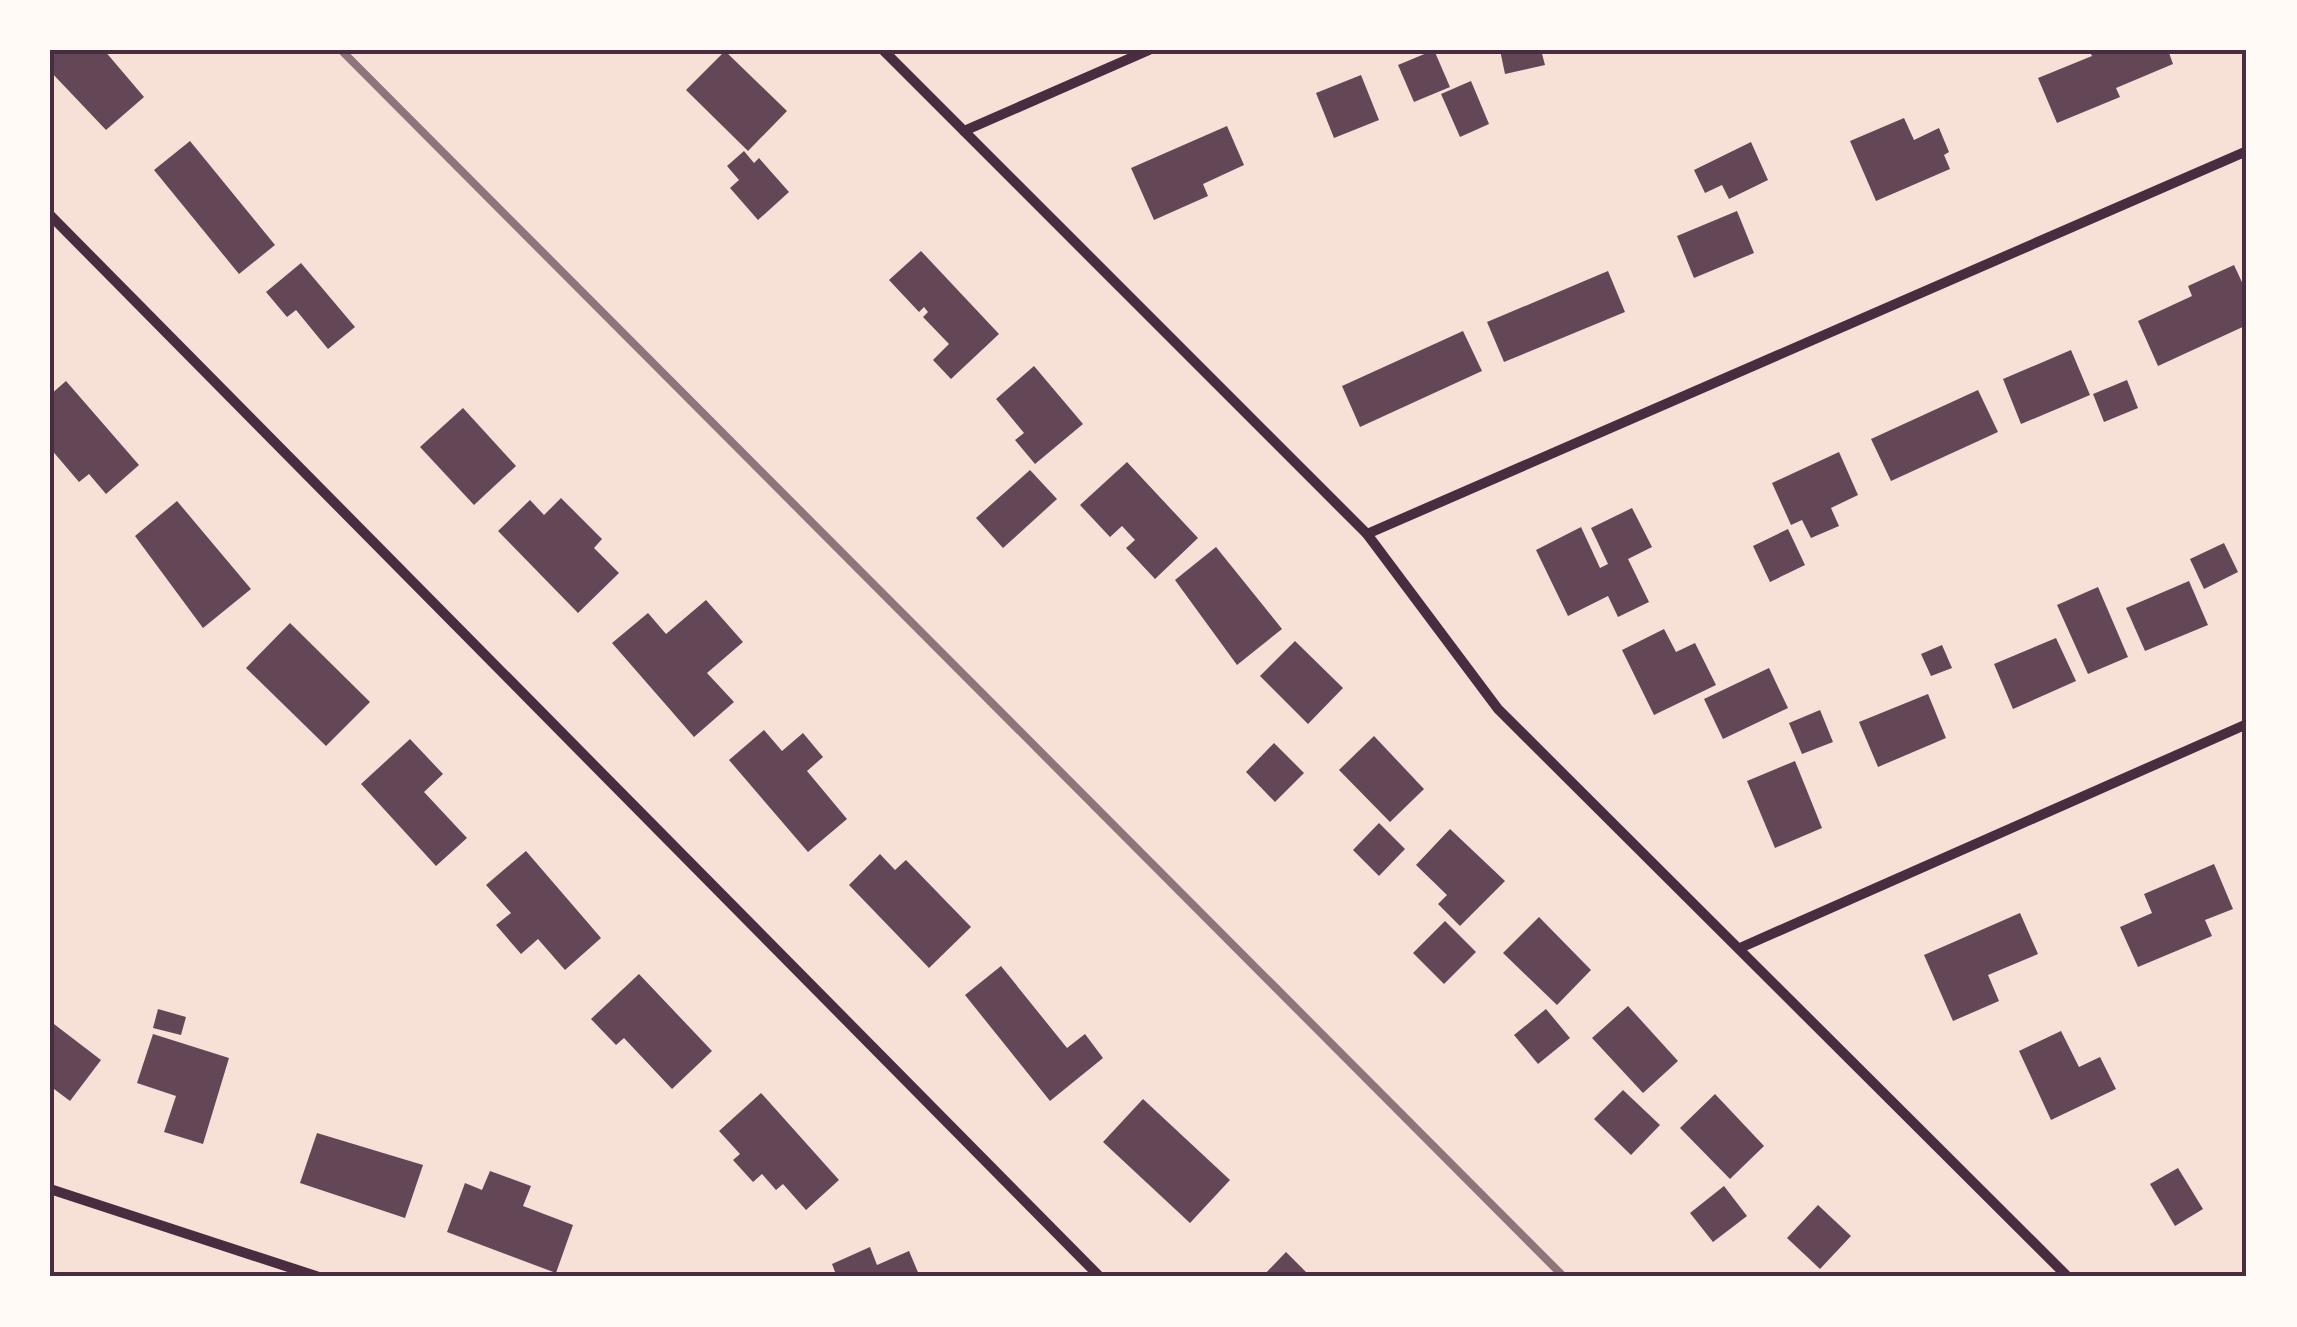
<svg xmlns="http://www.w3.org/2000/svg" width="2297" height="1327" font-family="'Public Sans',sans-serif">
<rect width="100%" height="100%" fill="#f7e1d7"/>
<g fill="#644757">
<path d="M50,50H104L144,97L106,130L50,71Z"/>
<path d="M1434,50L1450,87L1414,102L1398,65Z"/>
<path d="M1500,50H1541L1545,65L1505,74Z"/>
<path d="M2089,50H2168L2173,64L2116,88L2120,97L2057,123L2038,78L2092,56Z"/>
<path d="M725,51L787,111L748,151L686,90Z"/>
<path d="M1361,75L1379,120L1334,138L1316,93Z"/>
<path d="M1471,81L1489,124L1460,137L1441,94Z"/>
<path d="M1904,118L1914,140L1939,128L1949,152L1944,155L1950,169L1876,201L1850,141Z"/>
<path d="M1227,126L1244,165L1203,184L1208,196L1154,220L1131,168Z"/>
<path d="M190,141L275,245L239,274L154,170Z"/>
<path d="M1751,142L1768,180L1729,199L1722,185L1705,193L1694,170Z"/>
<path d="M744,151L754,163L759,158L789,192L758,220L730,188L739,180L727,166Z"/>
<path d="M1737,211L1754,253L1694,278L1677,236Z"/>
<path d="M921,251L999,334L951,379L933,360L949,344L923,317L928,312L924,307L919,312L889,280Z"/>
<path d="M301,263L355,327L328,349L296,310L287,317L266,292Z"/>
<path d="M2234,265L2247,293V325L2158,366L2138,321L2192,296L2188,286Z"/>
<path d="M1608,271L1625,312L1504,362L1487,322Z"/>
<path d="M1463,331L1482,371L1360,427L1342,386Z"/>
<path d="M2071,350L2090,395L2021,424L2003,379Z"/>
<path d="M1034,366L1083,424L1035,464L1015,440L1024,433L996,399Z"/>
<path d="M2127,380L2138,408L2104,422L2093,394Z"/>
<path d="M66,381L139,465L106,494L89,474L79,482L50,448V395Z"/>
<path d="M1978,390L1998,432L1891,481L1871,439Z"/>
<path d="M463,408L516,466L474,505L420,447Z"/>
<path d="M1839,452L1858,495L1831,508L1839,526L1811,538L1802,520L1791,525L1772,483Z"/>
<path d="M1127,462L1198,538L1155,579L1126,548L1135,540L1122,526L1110,537L1080,505Z"/>
<path d="M1030,470L1057,499L1003,548L976,518Z"/>
<path d="M561,498L602,539L594,548L619,573L578,613L498,531L530,500L544,515Z"/>
<path d="M177,501L251,589L203,628L135,536Z"/>
<path d="M1632,508L1652,547L1628,559L1649,602L1618,617L1608,596L1568,616L1536,550L1581,527L1600,568L1608,564L1591,528Z"/>
<path d="M1788,529L1805,565L1770,582L1753,546Z"/>
<path d="M2224,543L2238,572L2204,589L2190,559Z"/>
<path d="M1216,547L1282,629L1237,665L1175,580Z"/>
<path d="M2189,581L2208,625L2145,651L2126,608Z"/>
<path d="M2098,587L2128,657L2088,674L2057,605Z"/>
<path d="M706,600L743,642L707,673L734,702L694,737L612,643L648,613L666,634Z"/>
<path d="M290,623L370,702L326,746L246,668Z"/>
<path d="M1664,629L1676,652L1695,643L1716,685L1654,715L1622,650Z"/>
<path d="M2056,638L2076,681L2013,709L1994,664Z"/>
<path d="M1295,641L1343,688L1308,724L1260,676Z"/>
<path d="M1942,645L1952,668L1931,676L1921,654Z"/>
<path d="M1769,668L1788,708L1723,739L1704,699Z"/>
<path d="M1928,694L1946,738L1878,767L1859,722Z"/>
<path d="M1820,710L1833,742L1802,754L1789,723Z"/>
<path d="M764,730L782,751L803,733L823,757L807,771L847,819L808,852L729,760Z"/>
<path d="M1374,736L1424,789L1390,822L1339,770Z"/>
<path d="M410,739L443,774L424,792L467,838L436,866L361,784Z"/>
<path d="M1274,743L1304,773L1275,802L1246,772Z"/>
<path d="M1795,761L1822,828L1775,848L1747,781Z"/>
<path d="M1379,823L1405,849L1379,876L1353,850Z"/>
<path d="M1450,829L1505,881L1460,926L1438,904L1447,895L1416,865Z"/>
<path d="M526,851L601,938L565,970L538,939L521,954L496,925L511,913L486,885Z"/>
<path d="M880,854L895,870L906,860L971,927L929,968L849,885Z"/>
<path d="M2214,864L2233,909L2205,920L2212,936L2138,967L2120,927L2152,913L2144,894Z"/>
<path d="M2020,913L2038,954L1988,975L1999,1001L1953,1021L1924,955Z"/>
<path d="M1539,917L1591,970L1557,1005L1503,953Z"/>
<path d="M1445,921L1476,952L1444,984L1413,953Z"/>
<path d="M1001,966L1067,1048L1085,1034L1103,1058L1050,1101L965,995Z"/>
<path d="M639,974L712,1051L672,1089L624,1038L616,1045L591,1019Z"/>
<path d="M1628,1006L1678,1061L1643,1093L1592,1038Z"/>
<path d="M158,1009L186,1017L181,1035L153,1028Z"/>
<path d="M1546,1009L1570,1038L1538,1064L1514,1035Z"/>
<path d="M50,1021L101,1060L70,1101L50,1086Z"/>
<path d="M2061,1031L2079,1067L2100,1057L2116,1089L2051,1120L2019,1051Z"/>
<path d="M153,1034L229,1058L203,1144L164,1132L176,1096L137,1083Z"/>
<path d="M1623,1090L1660,1125L1631,1155L1594,1119Z"/>
<path d="M761,1093L839,1180L806,1210L783,1184L776,1190L762,1174L753,1182L733,1160L740,1154L719,1131Z"/>
<path d="M1715,1094L1764,1146L1730,1179L1680,1128Z"/>
<path d="M1143,1099L1230,1180L1190,1223L1103,1142Z"/>
<path d="M317,1133L423,1165L405,1218L300,1183Z"/>
<path d="M2178,1168L2203,1209L2175,1226L2150,1184Z"/>
<path d="M490,1171L531,1186L523,1206L573,1225L556,1273L447,1232L465,1183L482,1190Z"/>
<path d="M1724,1186L1747,1216L1713,1242L1690,1213Z"/>
<path d="M1818,1205L1851,1236L1820,1269L1787,1238Z"/>
<path d="M870,1247L877,1265L909,1251L920,1277H837L832,1264Z"/>
<path d="M1286,1252L1311,1277H1262Z"/>
</g>
<g fill="none" stroke-linecap="round" stroke-linejoin="round">
<g stroke="#4a2c40" stroke-width="10">
<path d="M883,50L1367,534L1498,709L2068,1277"/>
<path d="M964,131L1149,50"/>
<path d="M50,215L1100,1277"/>
<path d="M1367,534L2247,151"/>
<path d="M1740,948L2247,724"/>
<path d="M50,1189L319,1277"/>
</g>
<path stroke="#8f747c" stroke-width="8" d="M341,50L1564,1277"/>
</g>
<rect width="2297" height="1327" fill="none" stroke="#fffaf5" stroke-width="105"/>
<rect x="52" y="52" width="2192" height="1222" fill="none" stroke="#4a2c40" stroke-width="4"/>
</svg>
